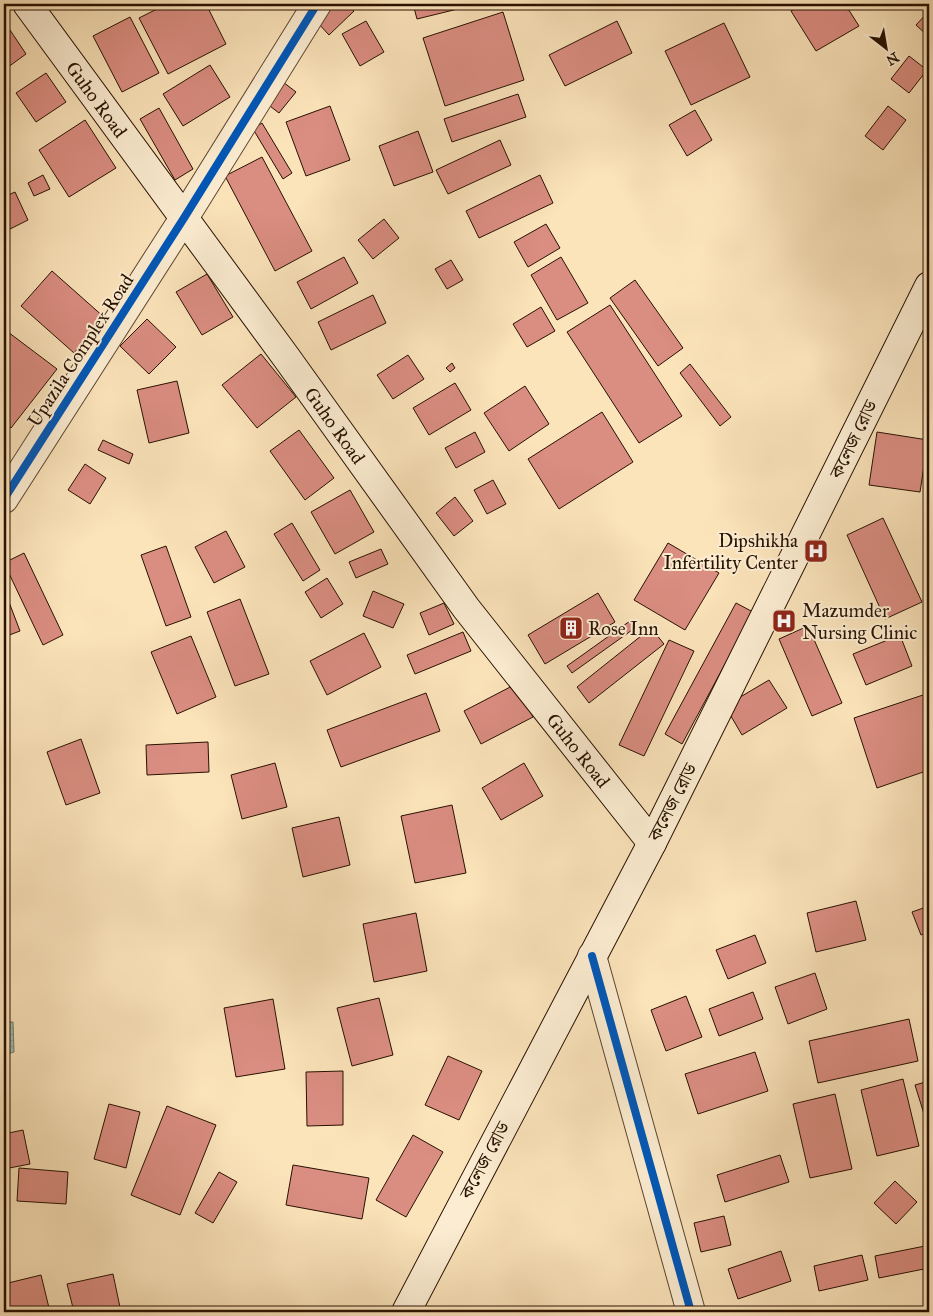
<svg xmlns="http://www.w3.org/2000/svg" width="933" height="1316" font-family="'IM FELL Great Primer','Noto Serif Bengali',serif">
<defs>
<pattern id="water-rules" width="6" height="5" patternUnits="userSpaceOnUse" patternTransform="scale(1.25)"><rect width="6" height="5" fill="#9fbeaf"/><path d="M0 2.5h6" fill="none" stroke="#89a295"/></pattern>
</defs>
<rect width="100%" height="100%" fill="#fbe3ba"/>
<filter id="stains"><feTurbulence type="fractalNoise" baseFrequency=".004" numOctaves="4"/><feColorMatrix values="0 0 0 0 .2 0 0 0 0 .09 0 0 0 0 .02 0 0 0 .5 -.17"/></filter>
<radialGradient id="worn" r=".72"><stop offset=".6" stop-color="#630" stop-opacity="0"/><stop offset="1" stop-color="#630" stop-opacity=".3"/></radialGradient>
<path fill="url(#water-rules)" stroke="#6f7969" d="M4,1022H13L14,1052L4,1055Z"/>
<g fill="#da8d81" stroke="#281100">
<path d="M130,4H144L133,9Z"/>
<path d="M167,4H206L226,44L168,74L139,18Z"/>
<path d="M335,4H348L354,11L329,35L317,22Z"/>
<path d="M413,4H478L417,19Z"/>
<path d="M803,4H845L859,26L816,51L791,11Z"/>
<path d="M929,11V37L916,25Z"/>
<path d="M503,12L524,80L445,106L423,38Z"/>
<path d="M130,17L159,73L122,92L93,36Z"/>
<path d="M366,21L384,52L360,66L342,34Z"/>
<path d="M617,21L632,53L565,86L549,55Z"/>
<path d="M724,23L750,77L691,105L665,51Z"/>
<path d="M6,24L26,54L4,70V26Z"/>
<path d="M909,56L927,70L909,93L891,79Z"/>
<path d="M210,65L230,97L183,126L163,94Z"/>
<path d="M46,73L66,102L36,122L16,93Z"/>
<path d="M283,82L296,92L279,113L266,103Z"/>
<path d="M518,94L526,117L452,142L444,119Z"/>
<path d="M330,106L350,160L306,176L286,122Z"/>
<path d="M888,106L906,120L883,150L865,136Z"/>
<path d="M159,108L193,169L175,180L140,119Z"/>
<path d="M695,110L712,140L687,156L669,125Z"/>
<path d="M85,120L116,168L69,197L39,150Z"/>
<path d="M262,123L292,173L283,179L253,129Z"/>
<path d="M418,131L433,172L394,186L379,146Z"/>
<path d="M500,140L511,165L448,194L436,170Z"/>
<path d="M262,157L312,251L275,271L225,176Z"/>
<path d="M43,175L50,189L34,196L28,183Z"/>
<path d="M540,175L553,203L479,238L466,211Z"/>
<path d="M15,192L28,220L4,232V197Z"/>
<path d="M384,219L399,238L373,259L358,240Z"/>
<path d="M546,224L560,248L528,267L514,242Z"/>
<path d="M344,257L358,283L311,309L297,282Z"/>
<path d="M561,257L588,303L557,320L531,275Z"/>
<path d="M451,260L463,280L447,289L435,269Z"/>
<path d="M52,271L105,318L74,353L21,306Z"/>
<path d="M207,274L233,317L202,335L176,292Z"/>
<path d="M635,280L683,348L658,366L610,298Z"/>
<path d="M373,295L386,323L331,350L318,322Z"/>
<path d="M610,305L682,416L639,443L567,332Z"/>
<path d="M541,307L555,331L527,347L513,324Z"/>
<path d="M147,319L176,347L149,374L120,346Z"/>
<path d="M4,329L57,369L11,428L4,422Z"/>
<path d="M261,354L296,397L257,428L222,385Z"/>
<path d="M408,355L424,379L393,399L377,375Z"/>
<path d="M452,363L455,368L450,372L446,368Z"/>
<path d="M690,364L731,417L720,426L680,373Z"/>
<path d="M177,381L189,433L149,443L137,390Z"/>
<path d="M455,383L471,410L429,435L413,408Z"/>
<path d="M525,386L549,424L509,451L484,413Z"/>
<path d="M602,412L633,462L559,509L528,459Z"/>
<path d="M299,430L334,478L305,500L270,451Z"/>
<path d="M475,432L485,452L456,468L445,448Z"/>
<path d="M877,432L928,440L920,492L869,485Z"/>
<path d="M103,440L133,454L129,464L98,450Z"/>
<path d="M85,464L106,478L90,504L68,490Z"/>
<path d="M493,480L506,504L487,514L474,490Z"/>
<path d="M350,490L374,532L335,554L311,512Z"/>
<path d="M455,497L473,521L454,536L436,513Z"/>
<path d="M883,518L922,602L885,619L847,535Z"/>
<path d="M292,523L320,570L303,581L274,534Z"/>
<path d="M226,531L245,567L214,583L195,547Z"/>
<path d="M668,543L719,573L685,630L634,600Z"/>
<path d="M166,546L191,617L166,626L141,555Z"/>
<path d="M381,549L388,564L356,578L349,562Z"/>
<path d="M24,553L63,635L43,645L4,563Z"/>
<path d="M327,578L343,604L321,618L305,592Z"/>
<path d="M4,589L20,631L4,637Z"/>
<path d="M373,591L404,604L393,628L363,616Z"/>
<path d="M598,593L615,622L545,664L528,635Z"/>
<path d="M240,599L269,674L235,686L207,612Z"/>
<path d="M444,603L454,624L429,635L420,613Z"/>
<path d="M736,603L753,612L682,744L665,734Z"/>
<path d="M630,621L635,628L572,673L567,666Z"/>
<path d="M808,626L842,703L812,716L779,639Z"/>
<path d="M651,628L664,644L589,703L577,687Z"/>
<path d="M463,632L471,651L415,674L407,655Z"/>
<path d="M364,633L381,667L327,695L310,661Z"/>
<path d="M900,635L912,666L866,685L853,654Z"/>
<path d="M191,636L216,697L177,714L151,652Z"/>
<path d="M669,640L694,651L644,756L619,745Z"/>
<path d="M769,680L787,708L742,735L725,706Z"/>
<path d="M516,684L533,717L481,744L464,711Z"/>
<path d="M426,693L440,731L341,767L327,730Z"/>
<path d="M929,693V770L877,788L854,718Z"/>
<path d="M81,739L100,793L66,805L47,752Z"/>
<path d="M208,742L209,772L147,775L146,745Z"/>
<path d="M275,763L287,807L242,819L231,775Z"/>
<path d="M524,763L543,796L501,820L482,788Z"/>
<path d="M452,805L466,873L415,883L401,816Z"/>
<path d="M339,817L350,865L303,877L292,828Z"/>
<path d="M856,901L866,940L816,952L807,913Z"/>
<path d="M929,906V932L921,935L912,912Z"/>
<path d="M416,913L427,971L374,982L363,924Z"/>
<path d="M755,935L766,963L728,979L716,950Z"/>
<path d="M815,973L827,1009L788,1024L775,987Z"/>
<path d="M753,992L763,1019L719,1036L709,1009Z"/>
<path d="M686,996L702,1037L666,1051L651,1010Z"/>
<path d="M379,998L393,1055L352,1066L337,1008Z"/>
<path d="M273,999L285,1069L236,1077L224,1008Z"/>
<path d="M909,1019L918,1061L818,1083L809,1041Z"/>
<path d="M755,1052L768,1091L698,1114L685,1074Z"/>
<path d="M448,1056L482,1071L459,1120L425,1105Z"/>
<path d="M343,1071V1125L307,1126L306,1072Z"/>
<path d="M903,1079L919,1146L877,1156L861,1090Z"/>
<path d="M929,1081V1130L915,1085Z"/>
<path d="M835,1094L852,1169L810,1178L793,1104Z"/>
<path d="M109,1104L140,1112L126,1168L94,1159Z"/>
<path d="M167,1106L216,1125L180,1215L131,1195Z"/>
<path d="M23,1130L30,1164L4,1169V1134Z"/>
<path d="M413,1135L443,1152L406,1217L376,1200Z"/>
<path d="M780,1155L789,1182L725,1202L717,1175Z"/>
<path d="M293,1165L369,1178L362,1219L286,1205Z"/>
<path d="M19,1168L68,1172L66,1204L17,1201Z"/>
<path d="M219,1172L237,1182L213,1223L195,1213Z"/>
<path d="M895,1181L917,1202L896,1224L874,1203Z"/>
<path d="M724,1216L731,1245L701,1252L694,1223Z"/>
<path d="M925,1246L929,1268L879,1278L875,1256Z"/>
<path d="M781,1251L791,1281L738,1299L728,1269Z"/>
<path d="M862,1255L868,1280L819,1291L814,1266Z"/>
<path d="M113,1274L121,1312H74L67,1284Z"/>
<path d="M41,1275L50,1312H4V1284Z"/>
</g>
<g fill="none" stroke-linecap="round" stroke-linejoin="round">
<g stroke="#5d462e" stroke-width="30">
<g id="minor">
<path d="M184,218L317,4"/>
<path d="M592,956L691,1312"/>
</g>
</g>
<g stroke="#5d462e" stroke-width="30">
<path id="tertiary" d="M4,499L184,218"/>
</g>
<g stroke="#281100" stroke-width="30">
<g id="secondary">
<path id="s1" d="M27,4L286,357L466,608L652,843"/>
<path d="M406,1312L652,843L929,286"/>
</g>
</g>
<use href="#minor" stroke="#fcedd2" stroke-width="28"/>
<use href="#tertiary" stroke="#fcedd2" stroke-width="28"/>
<use href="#secondary" stroke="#fcedd2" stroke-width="28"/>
<g stroke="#fcedd2" stroke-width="11">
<g id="cycleway">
<path d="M4,499L184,218L317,4"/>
<path d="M592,956L691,1312"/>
</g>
</g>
<use href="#cycleway" stroke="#0057b8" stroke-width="8"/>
</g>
<defs>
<g id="hospital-square" transform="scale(1.25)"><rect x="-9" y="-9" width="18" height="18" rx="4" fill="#8f2418" stroke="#fcedd2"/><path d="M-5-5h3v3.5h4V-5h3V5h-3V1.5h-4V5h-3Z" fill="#fff"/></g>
<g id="building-square" transform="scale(1.25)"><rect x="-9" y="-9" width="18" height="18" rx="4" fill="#8f2418" stroke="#fcedd2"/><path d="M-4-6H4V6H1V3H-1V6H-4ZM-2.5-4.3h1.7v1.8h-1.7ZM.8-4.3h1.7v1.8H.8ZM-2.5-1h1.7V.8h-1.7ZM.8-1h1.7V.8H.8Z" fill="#fff"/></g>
</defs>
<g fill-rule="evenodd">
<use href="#hospital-square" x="816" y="551"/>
<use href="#hospital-square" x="784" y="621"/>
<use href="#building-square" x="571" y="628"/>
</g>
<g text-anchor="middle" stroke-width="4" stroke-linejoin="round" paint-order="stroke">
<g font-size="19" fill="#281100" stroke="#fcedd2">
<text dy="7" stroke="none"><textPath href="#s1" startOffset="118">Guho Road</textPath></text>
<text transform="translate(80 350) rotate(-57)" y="7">Upazila Complex Road</text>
<text dy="7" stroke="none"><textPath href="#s1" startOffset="522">Guho Road</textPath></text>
<text transform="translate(853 439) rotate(-64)" y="7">কলেজ রোড</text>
<text dy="7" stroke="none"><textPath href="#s1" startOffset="928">Guho Road</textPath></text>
<text transform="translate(672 802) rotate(-63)" y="7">কলেজ রোড</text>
<text transform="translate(484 1160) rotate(-62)" y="7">কলেজ রোড</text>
</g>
<g font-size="19" fill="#281100" stroke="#fcedd2" text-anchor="start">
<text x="798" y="547" text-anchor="end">Dipshikha<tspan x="798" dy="22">Infertility Center</tspan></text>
<text x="802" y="617">Mazumder<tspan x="802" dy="22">Nursing Clinic</tspan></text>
<text x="588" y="635">Rose Inn</text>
</g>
</g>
<rect width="933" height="1316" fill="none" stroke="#fbe3ba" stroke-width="20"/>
<rect x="5" y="5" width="923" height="1306" fill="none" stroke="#281100" stroke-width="2.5"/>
<rect x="10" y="10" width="913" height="1296" fill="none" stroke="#281100"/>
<g transform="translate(886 48) rotate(149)" stroke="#fcedd2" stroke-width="4" paint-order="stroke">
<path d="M0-4L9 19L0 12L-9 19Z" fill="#281100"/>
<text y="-8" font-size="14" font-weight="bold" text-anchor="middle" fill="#281100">N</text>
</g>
<rect width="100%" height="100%" filter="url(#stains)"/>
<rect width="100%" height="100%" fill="url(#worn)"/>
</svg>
